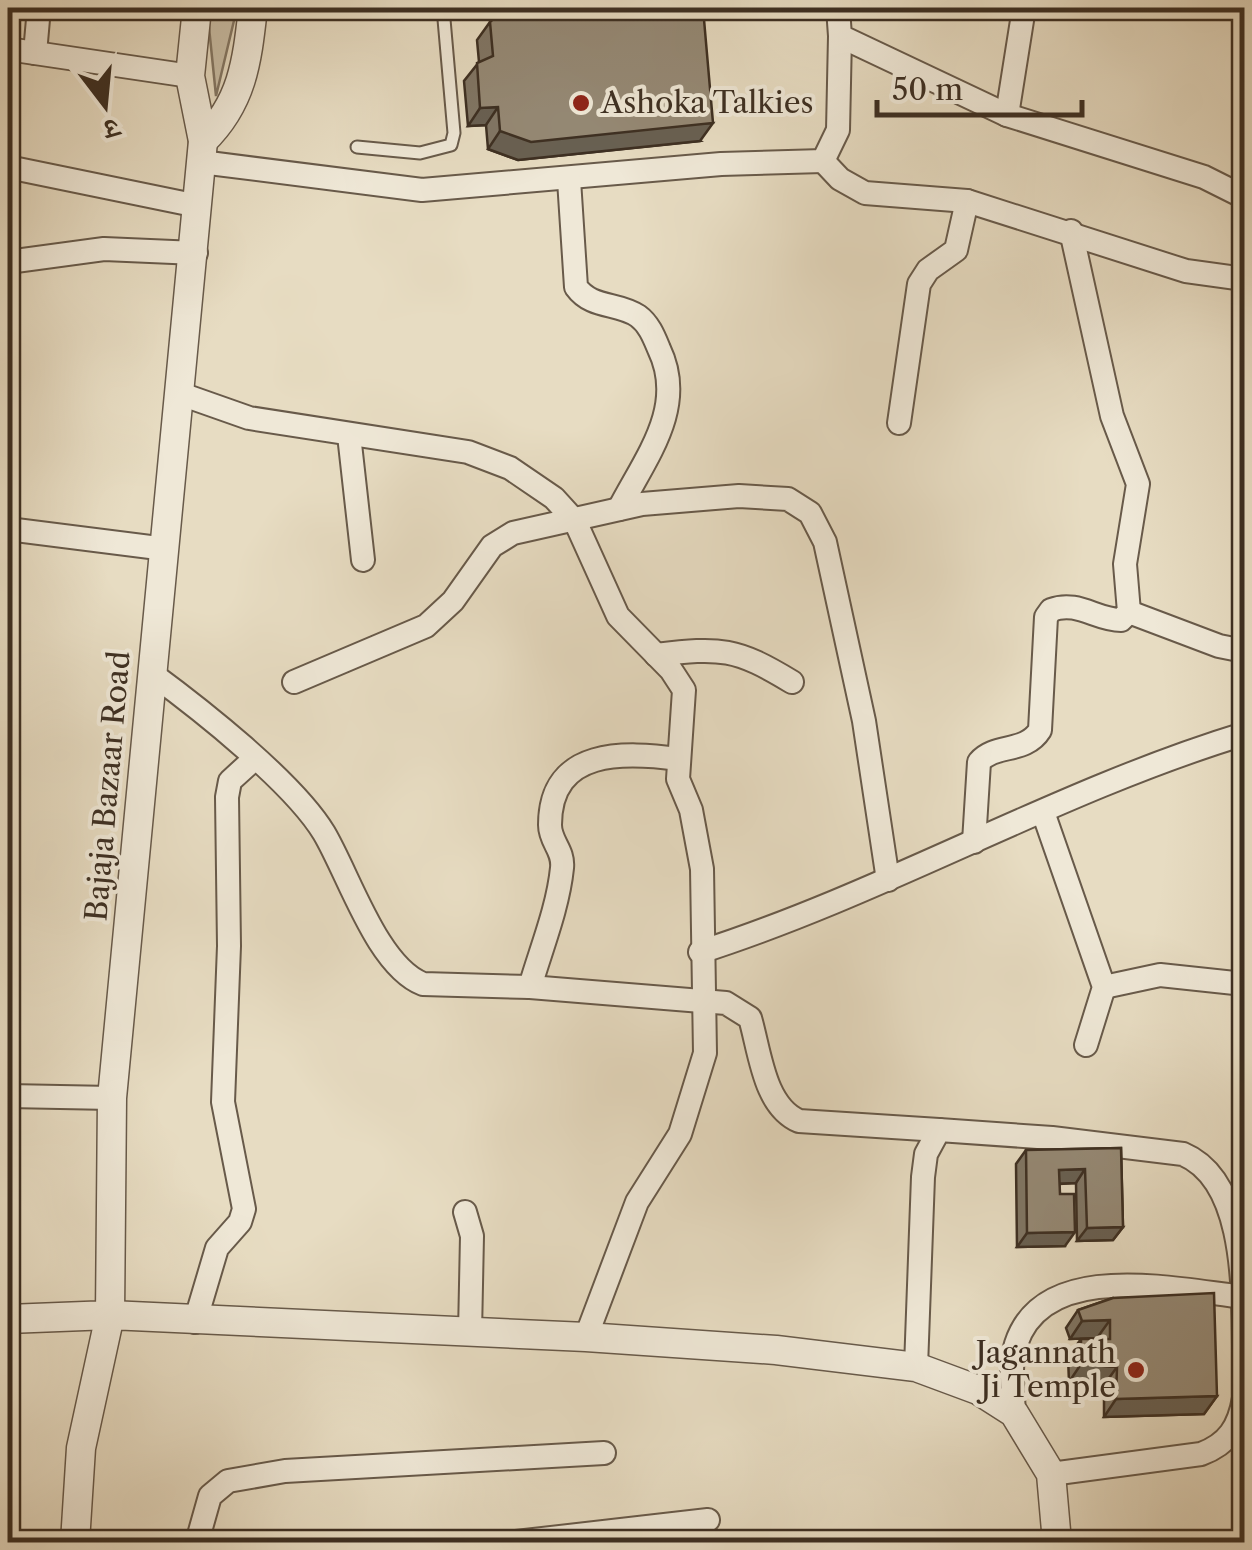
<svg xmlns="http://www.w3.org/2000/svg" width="1252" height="1550" font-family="'Libre Caslon Text','Noto Serif Devanagari',serif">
<rect width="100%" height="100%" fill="#e7dcc2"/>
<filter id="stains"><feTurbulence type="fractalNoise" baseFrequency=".002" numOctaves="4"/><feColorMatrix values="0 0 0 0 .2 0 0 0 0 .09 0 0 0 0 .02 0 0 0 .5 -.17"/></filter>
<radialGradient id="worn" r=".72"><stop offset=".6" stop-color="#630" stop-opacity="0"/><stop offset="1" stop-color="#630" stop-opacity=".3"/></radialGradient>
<path fill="#cabfa7" stroke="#847764" stroke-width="2.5" d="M207,8H237L216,96Z"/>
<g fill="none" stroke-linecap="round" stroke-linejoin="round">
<g stroke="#685a4a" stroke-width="15">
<path id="service" d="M357,147L420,153L451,145L454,133L443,8"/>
</g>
<g stroke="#685a4a" stroke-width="26">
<g id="minor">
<path d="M838,8L840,36L1007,115L1204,177L1244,197"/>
<path d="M8,49L190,76"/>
<path d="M35,53L39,8"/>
<path d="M1007,115L1024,8"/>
<path d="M823,161L840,179L865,193L967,201L1186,271L1244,279"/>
<path d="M201,162L422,190L721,164L823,161L838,130L840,36"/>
<path d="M8,167L198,206"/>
<path d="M569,180L576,287C592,309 617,302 638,316C649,324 654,337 659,349C687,407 646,457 619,509"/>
<path d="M8,262L104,249L196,253"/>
<path d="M178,393L249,418L468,452L510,468L554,498L575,521L618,616L671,670L684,690L678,779L691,810L702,869L705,1053L680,1134L637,1202L586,1337"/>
<path d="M899,423L919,284L928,270L956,250L967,201"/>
<path d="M349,435L363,560"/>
<path d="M8,529L166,549"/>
<path d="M1129,612L1219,646L1244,651"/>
<path d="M656,655C721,647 736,648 792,682"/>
<path d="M151,673C200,709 293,782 324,833C349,875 377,966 423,984L530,987L726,1003L750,1018C760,1052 764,1106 799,1121L939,1130"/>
<path d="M294,682L426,626L453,601L492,546L513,533L642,504L739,496L788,499L810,513L825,542L864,721L888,880"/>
<path d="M1043,812L1104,987L1086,1045"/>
<path d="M974,842L979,762C995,743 1025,754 1040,730L1046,617L1051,610C1078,600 1096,620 1121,620L1129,612L1125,564L1138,484L1112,416L1071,231"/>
<path d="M700,952C887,892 1057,791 1244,734"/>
<path d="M530,987C541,949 558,908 562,868C564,850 550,842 550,825C550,747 626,752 679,759"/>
<path d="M1104,987L1160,975L1244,984"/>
<path d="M8,1096L112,1098"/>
<path d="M465,1212L472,1236L470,1333"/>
<path d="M195,1322L217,1248L240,1222L244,1209L223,1102L229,946L227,797L230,781L253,760"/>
<path d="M916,1367L923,1177L926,1154L939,1130L1052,1138L1183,1154C1245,1180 1243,1286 1244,1345"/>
<path d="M1014,1413C1013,1391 1009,1365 1016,1344C1044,1258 1177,1290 1244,1297"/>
<path d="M1051,1474L1201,1454C1228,1444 1239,1427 1244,1398"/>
<path d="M197,1542L210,1496L228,1481L285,1471L604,1453"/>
<path d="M516,1542L708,1520"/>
</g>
</g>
<g stroke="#685a4a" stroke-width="31">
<g id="tertiary">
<path d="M203,141C243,102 247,61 253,8"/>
<path d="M8,1319L110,1315L112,1098L203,141L190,76L197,8"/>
<path d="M75,1542L81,1448L110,1315L586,1337L776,1350L916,1367L978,1390L1014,1413L1051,1474L1057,1542"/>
</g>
</g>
<use href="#service" stroke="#efe8d7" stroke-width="11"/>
<use href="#minor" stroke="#efe8d7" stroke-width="22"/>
<use href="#tertiary" stroke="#efe8d7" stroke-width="28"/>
</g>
<g fill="#807665" stroke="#3d2f22" stroke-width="2.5">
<path d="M490,22L700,141L518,160L488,149L486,125L468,126L464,81L479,62L477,40Z"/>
<path d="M1121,1148L1123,1227L1113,1240L1077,1241L1076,1183L1059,1184L1065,1246L1017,1247L1016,1164L1026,1150Z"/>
<path d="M1113,1298L1217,1396L1204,1414L1104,1417V1385L1069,1382L1068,1357L1081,1339L1097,1338L1070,1339L1066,1328L1078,1310Z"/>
</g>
<g fill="#686052" stroke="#3d2f22" stroke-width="2.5">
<path d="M498,107L486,125L468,126L480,108Z"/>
<path d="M713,123L700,141L518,160L488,149L500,131Z"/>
<path d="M1085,1169L1076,1183L1049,1184L1059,1170Z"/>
<path d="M1123,1227L1113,1240L1077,1241L1087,1228Z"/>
<path d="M1075,1232L1065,1246L1017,1247L1027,1233Z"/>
<path d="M1110,1320L1097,1338L1070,1339L1082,1321Z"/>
<path d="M1081,1364L1117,1367L1104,1385L1069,1382Z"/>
<path d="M1217,1396L1204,1414L1104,1417L1116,1399Z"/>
</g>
<g fill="#958975" stroke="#3d2f22" stroke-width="2.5">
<path d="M554,8H703L713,123L531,142L500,131L498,107L480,108L477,63L493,56L490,22L501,12Z"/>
<path d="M1121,1148L1123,1227L1087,1228L1085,1169L1059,1170L1060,1194H1074L1075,1232L1027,1233L1026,1150Z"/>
<path d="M1214,1293L1217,1396L1116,1399L1117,1367L1081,1364V1339H1110V1320L1082,1321L1078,1310L1113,1298Z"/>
</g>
<g fill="#8f2418" stroke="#efe8d7" stroke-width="4">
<circle cx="581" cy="103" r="10"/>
<circle cx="1136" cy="1370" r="10"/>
</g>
<g text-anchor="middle" stroke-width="8" stroke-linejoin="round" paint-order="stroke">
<g font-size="30" fill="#3d2f22" stroke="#efe8d7" text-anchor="start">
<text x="601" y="113">Ashoka Talkies</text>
<text x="1116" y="1363" text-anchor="end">Jagannath<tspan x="1116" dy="34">Ji Temple</tspan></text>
</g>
<g font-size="30" fill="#3d2f22" stroke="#efe8d7">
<text transform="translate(108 786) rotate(-85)" y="10">Bajaja Bazaar Road</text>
</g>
</g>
<rect width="1252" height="1550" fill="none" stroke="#e7dcc2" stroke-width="40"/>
<rect x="10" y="10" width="1232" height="1530" fill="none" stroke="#3d2f22" stroke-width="5"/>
<rect x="20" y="20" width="1212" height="1510" fill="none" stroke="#3d2f22" stroke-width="2.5"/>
<g transform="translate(105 105) rotate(164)" stroke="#efe8d7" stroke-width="8" paint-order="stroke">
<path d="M0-8L18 38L0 25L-18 38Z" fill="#3d2f22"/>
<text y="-15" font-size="28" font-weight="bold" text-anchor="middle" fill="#3d2f22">उ</text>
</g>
<path d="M877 100v15h205v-15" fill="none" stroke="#3d2f22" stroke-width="5"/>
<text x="892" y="100" font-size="30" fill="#3d2f22" stroke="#efe8d7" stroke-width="8" paint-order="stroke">50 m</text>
<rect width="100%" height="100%" filter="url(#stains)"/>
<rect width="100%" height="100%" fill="url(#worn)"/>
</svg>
